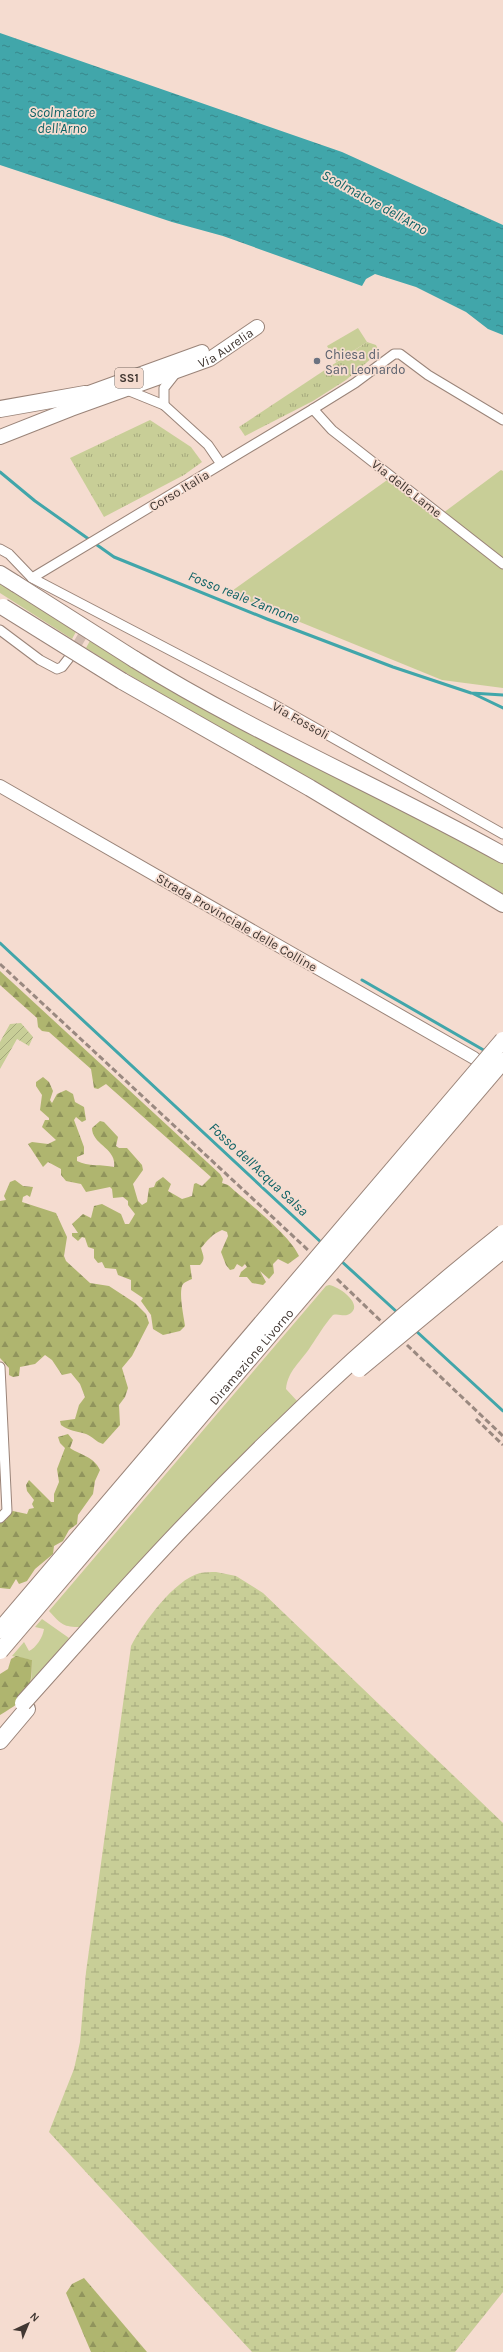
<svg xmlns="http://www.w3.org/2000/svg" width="503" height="2352" font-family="Karla,sans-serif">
<defs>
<pattern id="forest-firs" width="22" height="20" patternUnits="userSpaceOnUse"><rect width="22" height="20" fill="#afb56f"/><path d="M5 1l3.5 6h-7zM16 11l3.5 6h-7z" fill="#90945c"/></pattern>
<pattern id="wetland-marsh" width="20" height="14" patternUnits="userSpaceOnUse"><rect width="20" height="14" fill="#c8ce97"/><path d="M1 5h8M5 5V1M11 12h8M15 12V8" fill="none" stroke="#a4a87c"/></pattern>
<pattern id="park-tufts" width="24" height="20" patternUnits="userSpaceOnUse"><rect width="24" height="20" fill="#c8ce97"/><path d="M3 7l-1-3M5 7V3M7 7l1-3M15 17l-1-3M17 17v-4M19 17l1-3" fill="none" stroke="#a4a87c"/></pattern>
<pattern id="garden-furrows" width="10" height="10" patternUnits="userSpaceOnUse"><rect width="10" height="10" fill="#c8ce97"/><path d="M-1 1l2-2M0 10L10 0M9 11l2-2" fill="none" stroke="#a4a87c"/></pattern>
<pattern id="water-ripples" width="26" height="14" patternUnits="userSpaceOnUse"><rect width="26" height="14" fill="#41a6aa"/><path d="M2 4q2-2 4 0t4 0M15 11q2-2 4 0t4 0" fill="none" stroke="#38888b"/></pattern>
</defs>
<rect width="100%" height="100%" fill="#f5dcd0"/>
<g fill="#c8ce97">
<path d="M358,328L367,342L336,362L327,346Z"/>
<path d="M501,470L503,471V688L442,680L229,593L390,478L439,516Z"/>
<path d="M0,580L78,628L72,639L0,593Z"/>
<path d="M92,637L503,860V894L136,679L86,648Z"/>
<path d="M329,1285C338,1286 363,1303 351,1313C345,1318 339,1313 333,1315C324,1325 318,1336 311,1346C301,1362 288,1370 286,1389L298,1402L81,1627C63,1627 62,1625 49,1611L326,1286Z"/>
<path d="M42,1619L69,1638L31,1686L32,1660L12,1656L24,1642L29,1651C36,1648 43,1637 44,1629L35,1627Z"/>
</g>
<g fill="url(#forest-firs)">
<path d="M0,971L220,1174L223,1179L222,1183L228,1185C246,1201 290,1235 299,1256L288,1264L278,1259L273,1264L274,1273L269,1279L260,1271L266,1282L263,1285L252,1283L247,1277H239L241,1272L247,1267L245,1264L242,1267L237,1264L234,1269L230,1270L226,1265L221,1252L228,1236L227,1232L222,1230C212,1234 207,1241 201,1248C203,1256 206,1258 200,1265H190L192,1279C189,1280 185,1282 183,1284C178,1291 184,1318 185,1326L180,1331L163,1335L153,1329L151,1315L141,1301L143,1298L131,1290V1280L118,1275L116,1269L105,1268L102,1262L98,1263L94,1258V1249L88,1247L85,1238L82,1237L78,1241L72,1236V1233H78L72,1224L83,1214L91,1218L94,1206L102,1204L121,1214L125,1224H129L135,1214L128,1205V1201L123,1197L113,1198L112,1189L110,1187L86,1192L81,1184L66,1181L61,1175V1169L48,1162L43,1167L28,1144L32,1142L48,1144L56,1140L42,1127L45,1120H49V1118L40,1110L42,1095L36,1086V1082L43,1077L49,1082L53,1091L50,1100L52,1103L57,1094L66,1090L73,1094L75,1102L84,1107L86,1120L82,1122L76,1117L74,1120L84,1147V1154L77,1157V1161C88,1167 102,1164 114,1167C117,1148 92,1145 92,1128L100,1121L104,1122L118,1137L116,1146L119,1148H127L142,1165L143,1170L133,1184L138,1201L142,1205L147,1202L149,1188L154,1187L156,1182L163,1177L171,1184L168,1191L182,1199L192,1196L194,1184L196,1183L202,1186L211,1177L106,1084L98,1089L94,1088L91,1069L49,1032L42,1031L38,1027L37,1018L0,985Z"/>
<path d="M15,1180L23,1186L33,1187L30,1197L27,1195L23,1197L22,1202L56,1213L67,1237L64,1256L66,1261L90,1283L109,1286L135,1303L146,1314L149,1323L132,1356L122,1368L128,1388L125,1397L119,1405L120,1425L103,1444C96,1442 92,1436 86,1434C77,1431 69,1431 61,1425L60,1421L75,1419L79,1405L85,1397L80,1384L71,1373L62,1375L52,1360L45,1355L35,1364L20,1367L19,1376L13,1377L9,1375V1368L0,1358V1201L6,1200L4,1196L10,1182Z"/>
<path d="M68,1434L73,1440L70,1448C82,1456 93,1456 100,1470L95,1481L93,1494L78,1515L77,1524L69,1530L63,1541L54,1546L53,1554L35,1569L27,1581L19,1584L16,1579L10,1589L0,1588V1519L6,1520L9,1513L13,1511L27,1514L29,1509L34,1508L32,1504L34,1500L27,1491L26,1485L29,1480L51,1502H54V1494L59,1482L57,1469L65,1448L60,1443L58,1437Z"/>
<path d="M16,1656L32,1660C31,1693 29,1698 0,1715V1674L8,1669L11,1659Z"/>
<path d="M84,2278L147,2352H91L66,2293L72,2284Z"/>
</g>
<path fill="url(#wetland-marsh)" d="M216,1572L236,1576L263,1593L503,1823V2292L455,2352H252L49,2132L74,2069L80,2042L86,1972L131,1646C143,1623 174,1580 200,1573C205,1572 211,1572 216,1572Z"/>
<g fill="url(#park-tufts)">
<path d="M367,342L376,345L379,352L346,380L313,401L245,436L239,427Z"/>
<path d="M150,420L191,447L202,462L184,475L104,517L70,458Z"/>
</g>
<path fill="url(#garden-furrows)" d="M21,1023L33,1037L29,1046L17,1039L0,1069V1042L10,1024Z"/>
<path fill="url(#water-ripples)" d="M0,33L342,152L503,225V335L488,329L466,312L416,287L375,274L366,279L362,286L223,236L172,222L0,165Z"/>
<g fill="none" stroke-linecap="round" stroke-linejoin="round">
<g stroke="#41a6aa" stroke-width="3">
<path d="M0,472L35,501L114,557L267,619L393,667L471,693L503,695"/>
<path d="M474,694L503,708"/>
<path d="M0,943L323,1244"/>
<path d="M362,980L487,1052"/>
<path d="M340,1260L398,1313"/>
<path d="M415,1330L503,1411"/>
</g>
<path stroke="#d1bbb0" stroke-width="9" stroke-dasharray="9 4.5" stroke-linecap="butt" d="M71,655L91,621"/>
<g stroke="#9a8479" stroke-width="11">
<g id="street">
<path d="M127,390L164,405L208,445L221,464"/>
<path d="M164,405V388L175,374"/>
<path d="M313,409L332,430L503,564"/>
<path d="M503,420L428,375L400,354H394L355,383L313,409L32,578L273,704L503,834"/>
<path d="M0,549L9,554L32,578"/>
<path d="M0,630L40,660L57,669L62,667L69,658"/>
<path d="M0,1367L7,1511L0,1518"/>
</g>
</g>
<g stroke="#9a8479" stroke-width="14">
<path id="secondary" d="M0,786L474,1058"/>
</g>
<g stroke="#9a8479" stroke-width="16">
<g id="primary">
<path d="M75,398L202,352"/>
<path id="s1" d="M0,437L71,409L210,359L257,327"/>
</g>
</g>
<g stroke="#9a8479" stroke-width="18">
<g id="highway">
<path d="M0,409L85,394"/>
<path d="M0,574L16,584"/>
<path d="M134,659C253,733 381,787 503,855"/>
<path d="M122,681L310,788L503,904"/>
<path d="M0,1741L27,1709"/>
</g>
</g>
<use href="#street" stroke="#fff" stroke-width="9"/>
<use href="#secondary" stroke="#fff" stroke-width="12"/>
<use href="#primary" stroke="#fff" stroke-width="14"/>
<use href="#highway" stroke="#fff" stroke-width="16"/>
<g stroke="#9a8980" stroke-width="3" stroke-dasharray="6 3" stroke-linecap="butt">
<path d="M0,964L308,1250"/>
<path d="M337,1279L384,1324"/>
<path d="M407,1345L503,1436"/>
<path d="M476,1419L503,1445"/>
</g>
<g stroke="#9a8479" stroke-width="18" stroke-linecap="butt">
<g id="highway-bridge">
<path d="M16,584L134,659"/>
<path d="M3,607L122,681"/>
<path d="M359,1369L503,1250"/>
<path d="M0,1630L503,1040"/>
<path id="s2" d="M0,1651L503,1061"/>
<path d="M23,1703C77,1643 130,1582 187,1523C285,1420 391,1322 503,1233"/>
</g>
</g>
<use href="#highway-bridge" stroke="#fff" stroke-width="16"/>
</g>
<circle fill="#6b7280" stroke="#f5dcd0" stroke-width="1.5" cx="317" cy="361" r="4"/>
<g text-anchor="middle" stroke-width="3.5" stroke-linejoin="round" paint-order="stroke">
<rect fill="#f5dcd0" stroke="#776861" stroke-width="1" x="115" y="368" width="28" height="20" rx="3"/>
<g font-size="12" font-weight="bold" fill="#413732">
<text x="129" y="382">SS1</text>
</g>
<g font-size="13" fill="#413732" stroke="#f5dcd0">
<text dy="5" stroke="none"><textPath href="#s1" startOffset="243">Via Aurelia</textPath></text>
<text transform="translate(407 488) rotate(38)" y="5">Via delle Lame</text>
<text transform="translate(179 490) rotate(-31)" y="5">Corso Italia</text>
<text transform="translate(301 720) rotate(29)" y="5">Via Fossoli</text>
<text transform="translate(237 922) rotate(30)" y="5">Strada Provinciale delle Colline</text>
<text dy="5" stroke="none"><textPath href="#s2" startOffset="387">Diramazione Livorno</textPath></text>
</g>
<g font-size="13" fill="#5b616d" stroke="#f5dcd0" text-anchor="start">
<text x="325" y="359">Chiesa di<tspan x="325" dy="15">San Leonardo</tspan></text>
</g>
<g font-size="14" font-style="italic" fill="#0d6265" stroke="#f5dcd0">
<text x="62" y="117">Scolmatore<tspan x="62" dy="16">dell'Arno</tspan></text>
<text transform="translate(375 202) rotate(29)" y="5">Scolmatore dell'Arno</text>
<text transform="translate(244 597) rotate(22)" y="5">Fosso reale Zannone</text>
<text transform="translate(259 1169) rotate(43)" y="5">Fosso dell'Acqua Salsa</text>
</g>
</g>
<g transform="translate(28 2324) rotate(44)" stroke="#f5dcd0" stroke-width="3" paint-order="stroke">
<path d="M0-3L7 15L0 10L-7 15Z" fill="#413732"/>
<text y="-6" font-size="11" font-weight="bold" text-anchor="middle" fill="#413732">N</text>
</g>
</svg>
